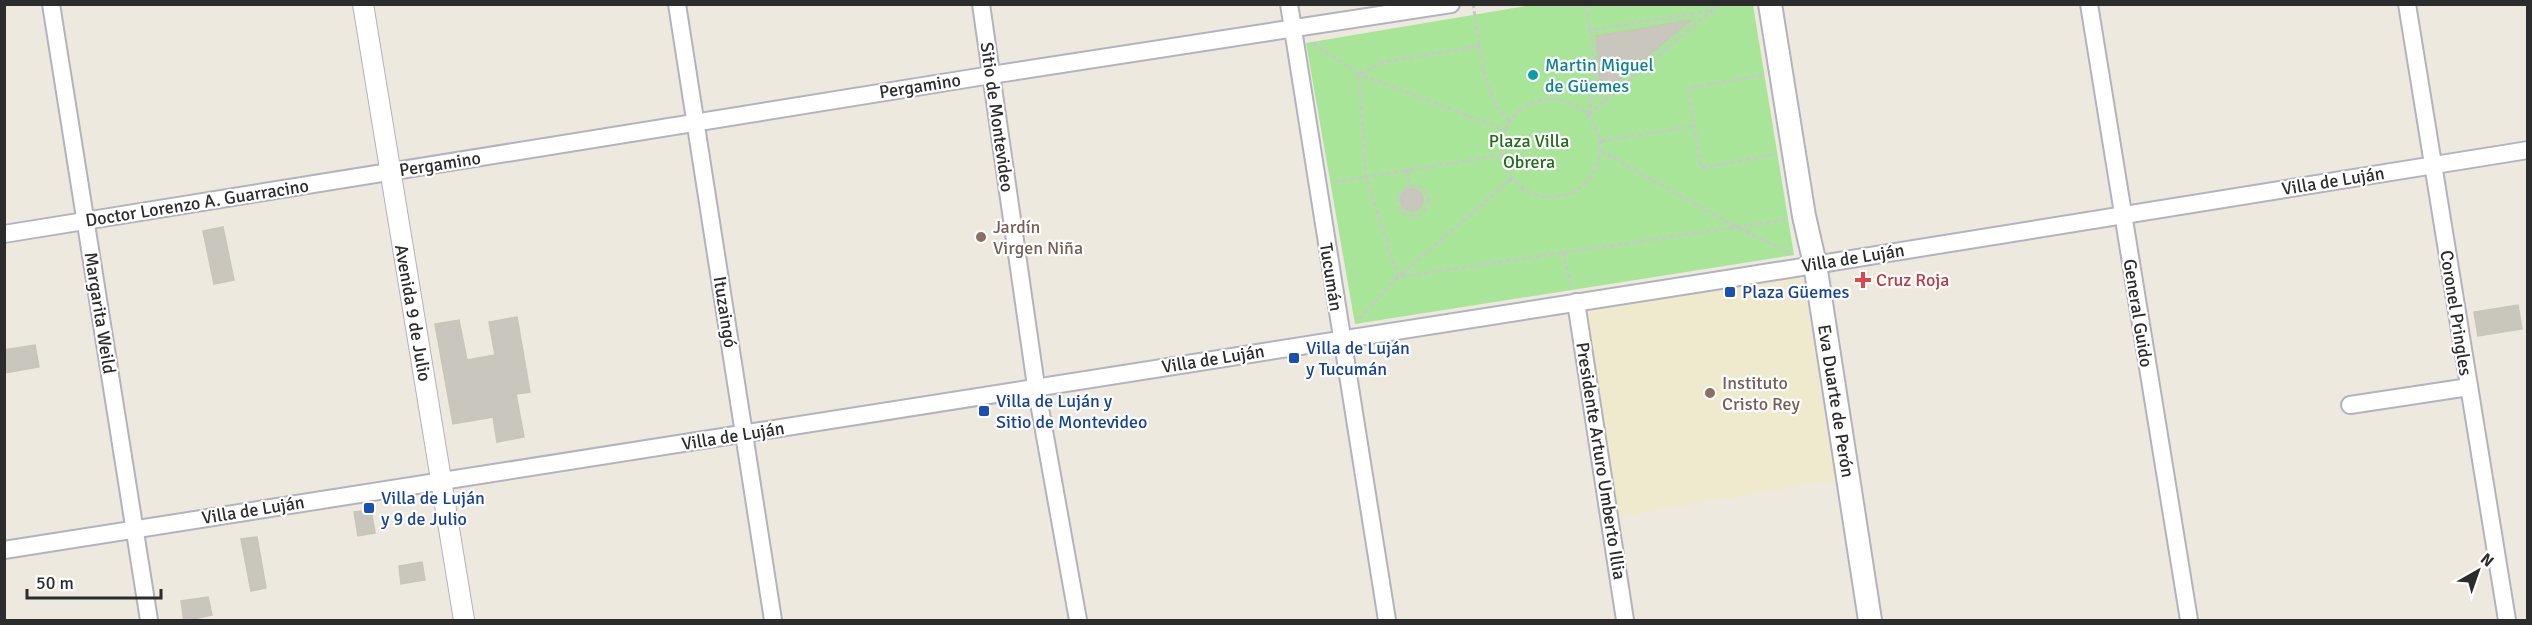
<svg xmlns="http://www.w3.org/2000/svg" width="2532" height="625" font-family="Signika,sans-serif">
<rect width="100%" height="100%" fill="#eee9de"/>
<path fill="#efe9cd" d="M1802,272L1836,480L1616,517L1585,307Z"/>
<path fill="#a9e599" d="M1532,5H1753L1794,255L1355,324L1306,43Z"/>
<g fill="#c9c6bd" stroke="#c9c5b7" stroke-width="1.5">
<path d="M1691,20L1601,95L1596,36Z"/>
<circle cx="1412" cy="200" r="11"/>
<path d="M223,227L234,280L214,284L203,231Z"/>
<path d="M2518,305L2522,329L2478,336L2474,312Z"/>
<path d="M517,317L530,392L516,394L524,437L497,442L493,417L453,424L435,324L459,320L467,360L495,355L489,322Z"/>
<path d="M35,345L39,367L4,373V350Z"/>
<path d="M371,510L375,533L358,536L354,512Z"/>
<path d="M257,537L266,588L251,591L241,539Z"/>
<path d="M422,562L425,580L401,584L399,566Z"/>
<path d="M208,597L212,615L184,621L181,601Z"/>
</g>
<g fill="none" stroke-linecap="round" stroke-linejoin="round">
<g stroke="#b2b2c0" stroke-width="20">
<g id="minor">
<path d="M51,4L149,620"/>
<path d="M677,4L773,620"/>
<path d="M981,4L1036,386L1078,620"/>
<path d="M1289,4L1387,620"/>
<path d="M2089,4L2189,620"/>
<path d="M2407,4L2507,620"/>
<path d="M4,234L991,75L1451,4"/>
<path d="M1576,302L1625,620"/>
<path d="M2350,405L2469,387"/>
<path d="M4,550L1727,279L2528,150"/>
</g>
</g>
<g stroke="#b2b2c0" stroke-width="22">
<path id="tertiary" d="M363,4L464,620"/>
</g>
<g stroke="#b2b2c0" stroke-width="26">
<path id="secondary" d="M1770,4L1804,216L1815,264L1870,620"/>
</g>
<g stroke="#c8c8c8" stroke-width="3" stroke-dasharray="4.5 3" stroke-linecap="butt">
<path d="M1473,4C1479,38 1482,99 1509,120"/>
<path d="M1586,4L1590,30"/>
<path d="M1313,43L1359,74L1505,130"/>
<path d="M1480,46L1383,62L1359,74L1366,177L1398,277L1784,220"/>
<path d="M1763,75L1688,88L1701,168L1776,154"/>
<circle cx="1551" cy="148" r="49"/>
<path d="M1589,114L1720,4"/>
<path d="M1588,115L1596,79L1590,30L1714,10"/>
<path d="M1601,141L1694,126"/>
<path d="M1601,151L1738,228L1790,252"/>
<path d="M1407,170L1409,186"/>
<path d="M1335,182L1502,155"/>
<circle cx="1413" cy="201" r="15"/>
<path d="M1563,252L1571,285"/>
<path d="M1359,319L1398,277L1512,178"/>
</g>
<use href="#minor" stroke="#fff" stroke-width="16"/>
<use href="#tertiary" stroke="#fff" stroke-width="20"/>
<use href="#secondary" stroke="#fff" stroke-width="22"/>
</g>
<circle fill="#0f9aa8" stroke="#fff" stroke-width="2" cx="1533" cy="75" r="6"/>
<g fill="#8d6e63" stroke="#fff" stroke-width="2">
<circle cx="981" cy="237" r="6"/>
<circle cx="1710" cy="393" r="6"/>
</g>
<path fill="#e0444e" stroke="#fff" stroke-width="2" d="M1860 271h6v6h6v6h-6v6h-6v-6h-6v-6h6z"/>
<g fill="#1a4fb4" stroke="#fff" stroke-width="2">
<rect x="1724" y="286" width="12" height="12" rx="3"/>
<rect x="1288" y="352" width="12" height="12" rx="3"/>
<rect x="978" y="405" width="12" height="12" rx="3"/>
<rect x="363" y="502" width="12" height="12" rx="3"/>
</g>
<g text-anchor="middle" stroke-width="4.5" stroke-linejoin="round" paint-order="stroke">
<g font-size="18" fill="#0d838f" stroke="#fff" text-anchor="start">
<text x="1545" y="71">Martin Miguel<tspan x="1545" dy="21">de Güemes</tspan></text>
</g>
<g font-size="18" fill="#2c2c2c" stroke="#fff">
<text transform="translate(920 86) rotate(-9)" y="6">Pergamino</text>
<text transform="translate(997 117) rotate(82)" y="6">Sitio de Montevideo</text>
<text transform="translate(440 164) rotate(-9)" y="6">Pergamino</text>
<text transform="translate(2333 181) rotate(-9)" y="6">Villa de Luján</text>
<text transform="translate(197 203) rotate(-9)" y="6">Doctor Lorenzo A. Guarracino</text>
<text transform="translate(1853 258) rotate(-9)" y="6">Villa de Luján</text>
<text transform="translate(1331 277) rotate(81)" y="6">Tucumán</text>
<text transform="translate(725 312) rotate(81)" y="6">Ituzaingó</text>
<text transform="translate(100 313) rotate(81)" y="6">Margarita Weild</text>
<text transform="translate(413 313) rotate(80)" y="6">Avenida 9 de Julio</text>
<text transform="translate(2138 313) rotate(81)" y="6">General Guido</text>
<text transform="translate(2456 313) rotate(81)" y="6">Coronel Pringles</text>
<text transform="translate(1213 359) rotate(-9)" y="6">Villa de Luján</text>
<text transform="translate(1836 401) rotate(81)" y="6">Eva Duarte de Perón</text>
<text transform="translate(733 436) rotate(-9)" y="6">Villa de Luján</text>
<text transform="translate(1601 461) rotate(81)" y="6">Presidente Arturo Umberto Illia</text>
<text transform="translate(253 510) rotate(-9)" y="6">Villa de Luján</text>
</g>
<g font-size="18" fill="#1f6c19" stroke="#fff">
<text x="1529" y="147">Plaza Villa<tspan x="1529" dy="21">Obrera</tspan></text>
</g>
<g font-size="18" fill="#785e54" stroke="#fff" text-anchor="start">
<text x="993" y="233">Jardín<tspan x="993" dy="21">Virgen Niña</tspan></text>
<text x="1722" y="389">Instituto<tspan x="1722" dy="21">Cristo Rey</tspan></text>
</g>
<g font-size="18" fill="#be3a42" stroke="#fff" text-anchor="start">
<text x="1876" y="286">Cruz Roja</text>
</g>
<g font-size="18" fill="#164399" stroke="#fff" text-anchor="start">
<text x="1742" y="298">Plaza Güemes</text>
<text x="1306" y="354">Villa de Luján<tspan x="1306" dy="21">y Tucumán</tspan></text>
<text x="996" y="407">Villa de Luján y<tspan x="996" dy="21">Sitio de Montevideo</tspan></text>
<text x="381" y="504">Villa de Luján<tspan x="381" dy="21">y 9 de Julio</tspan></text>
</g>
</g>
<rect width="2532" height="625" fill="none" stroke="#2c2c2c" stroke-width="12"/>
<g transform="translate(2478 571) rotate(40)" stroke="#ffffff" stroke-width="4.5" paint-order="stroke">
<path d="M0-4.5L10 22L0 15L-10 22Z" fill="#2c2c2c"/>
<text y="-9" font-size="16" font-weight="bold" text-anchor="middle" fill="#2c2c2c">N</text>
</g>
<path d="M27 589v9h134v-9" fill="none" stroke="#2c2c2c" stroke-width="3"/>
<text x="36" y="589" font-size="18" fill="#2c2c2c" stroke="#ffffff" stroke-width="4.5" paint-order="stroke">50 m</text>
</svg>
